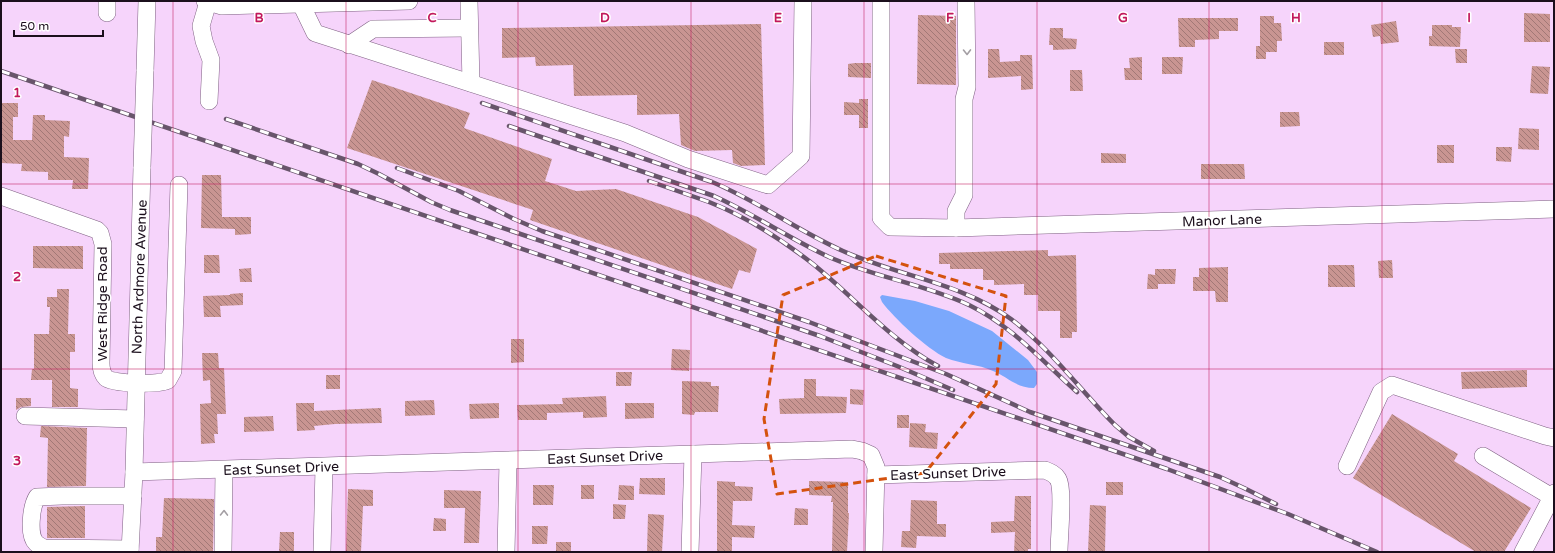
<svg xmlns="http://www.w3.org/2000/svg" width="1555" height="553" font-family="'Varela Round',sans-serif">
<defs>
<pattern id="building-back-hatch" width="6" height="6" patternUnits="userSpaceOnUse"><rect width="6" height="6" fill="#c99592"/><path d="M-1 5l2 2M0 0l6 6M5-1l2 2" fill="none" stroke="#a27876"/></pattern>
</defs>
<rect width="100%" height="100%" fill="#f6d4fb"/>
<path fill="#7ba8fc" d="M882,295L915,301L949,311L992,331L1028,360L1037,372V384L1034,388C1016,388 1008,377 993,371C978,364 961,364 946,358C927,349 894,318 882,302L880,297Z"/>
<g fill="url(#building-back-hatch)">
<path d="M1524,13L1550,14V42H1524Z"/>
<path d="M918,15L956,16V85L917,84Z"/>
<path d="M1260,16H1274V23H1281L1282,41H1277V52H1266V59H1256V46H1260Z"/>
<path d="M1178,18H1238V31H1219V39L1195,40V47H1179Z"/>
<path d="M1396,21L1399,42L1381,44L1380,36L1373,37L1371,25Z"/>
<path d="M761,24L765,165L741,166L733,163L732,150L695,151L681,145L679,114L637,115V95L574,96L573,65L536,66L535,57L502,58V28Z"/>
<path d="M1432,25H1452V27H1461L1460,47L1429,46V36H1432Z"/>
<path d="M1050,28H1063V38L1077,39L1076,49L1053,50V45H1049Z"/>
<rect x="1324" y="42" width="20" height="13"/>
<path d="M988,49H999L1000,62L1020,61V55H1032L1033,89L1021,90V76L988,78Z"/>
<path d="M1455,49H1467V63H1456Z"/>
<path d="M1142,57V80H1125L1124,68H1130L1129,58Z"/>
<path d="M1162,57H1183L1182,74H1162Z"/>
<path d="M855,63H871V78L848,77V64Z"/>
<path d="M1532,66L1550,67L1548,94L1530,93Z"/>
<path d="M1070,70H1082L1083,91H1070Z"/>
<path d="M372,80L470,113L464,128L552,159L545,181L576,191L616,189L698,217L757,249L750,273L739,270L732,289L530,220L533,210L347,148Z"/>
<path d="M859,99H868V128H859V115H844V102L859,103Z"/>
<path d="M2,103H18V117H13V140H32L33,115H45V120L70,121L69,137L64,136V157L89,158L88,189H72L73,180H48V172L21,171L22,164L1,163Z"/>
<path d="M1280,112H1299L1300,126L1280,127Z"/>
<path d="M1519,128L1539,129V150L1518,149Z"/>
<rect x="1437" y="145" width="17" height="18"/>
<path d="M1496,147H1512L1511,162L1496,161Z"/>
<path d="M1101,153L1126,154V163H1101Z"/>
<path d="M1201,164H1244L1245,179H1201Z"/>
<path d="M202,175H221L222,217H251V234L235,235V229L201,228Z"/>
<path d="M33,246H83V269L33,268Z"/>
<path d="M1048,250V256L1076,255L1077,332H1072V338H1060V311H1038V295H1024V284L994,285V280H983V269H950V264H939V253Z"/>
<path d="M204,255H219L220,273H204Z"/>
<path d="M1392,260L1393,278H1379L1378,261Z"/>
<path d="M1328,265H1354L1355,287H1328Z"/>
<path d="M1228,267V302H1216L1215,291H1193V277H1199V268Z"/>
<path d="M251,268L252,282H240L239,269Z"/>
<path d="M1155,269H1176L1175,284H1158V289H1147L1148,274L1155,275Z"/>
<path d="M57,289H69L68,334H75V352H70V388L78,389V407H52V380H31L32,369H34V334H49L50,307H47V297H57Z"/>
<path d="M243,293V305L220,306L221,317H204L203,296L230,295V294Z"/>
<path d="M511,339H524V362L511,363Z"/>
<path d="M672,349L690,350L689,371L671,370Z"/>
<path d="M202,353H218L219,368H224L226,414H217L218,434H214L215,443L201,444L200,404L211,403L210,380L203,381Z"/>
<path d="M1527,370V387L1462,389L1461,372Z"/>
<path d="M616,372H632L631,386H616Z"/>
<rect x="326" y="375" width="14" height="14"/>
<path d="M804,379H816V396L847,397L846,413L780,414L779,399L804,398Z"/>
<path d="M682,381L711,382V386H719L718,412H695L694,415L682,414Z"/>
<path d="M850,389L864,390L863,405L850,404Z"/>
<path d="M606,396L607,417L583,418V412L547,413V420H518L517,405L563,404L562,398Z"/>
<path d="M16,398H31V406L21,407L16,410Z"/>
<path d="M434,400L435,415L405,416V401Z"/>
<path d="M296,403H314V411L381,408L382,423L335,424L314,426L315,430L297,431Z"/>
<path d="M499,403V418L470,419L469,404Z"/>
<path d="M625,403H654V418L625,419Z"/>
<path d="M1392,414L1458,454L1454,461L1531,508L1504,552H1476L1353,478Z"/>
<rect x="897" y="415" width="12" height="13"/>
<path d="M273,416L274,431L244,432V417Z"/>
<path d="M910,423L926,424L925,432L938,433L937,449L909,447Z"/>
<path d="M41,426L87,428L86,486L47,487L48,438L40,437Z"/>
<path d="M640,478H665V495L639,494Z"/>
<path d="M717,481L735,482V486L753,487L752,501H733L732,525L755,526L754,538L732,537V552H717Z"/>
<path d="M809,481L848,482V513H849L847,552H832L833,502H831L832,496L809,495Z"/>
<rect x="1106" y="482" width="17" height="13"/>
<path d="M533,485H554L553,505H533Z"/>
<rect x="581" y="485" width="13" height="14"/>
<path d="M619,485L634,486V500H618Z"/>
<path d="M348,489L373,490V506H363L361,552L346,551Z"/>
<path d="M444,490L481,491L479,543H464L465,508H444Z"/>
<path d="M1015,496H1031V549H1028V552H1014L1015,532L991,533V522L1014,521Z"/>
<path d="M164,498L214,499L213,552H156V537H162Z"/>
<path d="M911,500L937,501V524H946V537L917,536L916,548L901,547L902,531H910Z"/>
<path d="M613,504L626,505L625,519H613Z"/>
<path d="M1090,505L1106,506L1105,552H1088Z"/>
<path d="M85,506V538H47V507Z"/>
<path d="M795,508L808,509V525H794Z"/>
<path d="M648,514L664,515L662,552H647Z"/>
<path d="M434,518L446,519V531H433Z"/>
<path d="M532,526H548L547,544H532Z"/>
<path d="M280,532H294V552L279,551Z"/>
<rect x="556" y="542" width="15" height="10"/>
</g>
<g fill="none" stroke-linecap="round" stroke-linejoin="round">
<g stroke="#7f6183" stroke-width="18">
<g id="minor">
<path d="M205,1L222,6L409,1"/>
<path d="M469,1L471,83"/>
<path d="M881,1V218L890,227L956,228L1554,209"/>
<path d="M208,2L201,26L204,41L211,60L209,101"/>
<path d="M301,4L315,33L625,133L688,159L768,185L801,156L803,1"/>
<path d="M107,13V1"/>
<path d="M349,45L373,29L469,28"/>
<path d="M145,71L147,1"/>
<path d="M1,196L97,230L100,233L103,244L101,363C101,369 102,374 106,378C113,384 161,385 168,380L173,371L179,185"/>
<path d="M956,228V211L964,195V99L967,87L966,1"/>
<path d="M25,416L135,419"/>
<path d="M1483,456L1552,497"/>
<path d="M1347,466L1381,392L1392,385L1545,436L1554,438"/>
<path d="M134,472L852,449L862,451L871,455L876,467L874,552"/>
<path d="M876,475L1045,470C1050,472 1055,474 1058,479C1064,489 1059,537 1059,552"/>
<path d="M130,549L44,548C42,547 38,545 36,543C28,535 31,507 37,497L62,496H133"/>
<path d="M130,552L134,472L142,167"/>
<path d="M223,552L224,470"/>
<path d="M322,552L324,467"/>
<path d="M506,552L508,461"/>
<path d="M690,552L693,454"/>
<path d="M1523,552L1554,493"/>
</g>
</g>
<use href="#minor" stroke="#fff" stroke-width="17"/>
<g stroke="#68556b" stroke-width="4.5">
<g id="rail">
<path d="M1,71L1167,469L1288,514L1377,552"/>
<path d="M482,103L712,182C758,201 798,231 843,251C898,276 962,283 1011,319C1051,349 1080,390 1115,425L1129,437L1154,451"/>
<path d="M226,119L358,164L379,174L431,202L450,210L820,336L897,366L953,390"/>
<path d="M509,126L714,196C754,214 790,239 829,257C874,277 924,284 969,305C1012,326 1042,361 1077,392"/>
<path d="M397,168L459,191L514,219L542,231L809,322L946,374L1030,412L1220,477L1244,488L1276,504"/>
<path d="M649,181C669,188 689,195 709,202C747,217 781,239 813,264C855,298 890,340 938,366"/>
</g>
</g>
<use href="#rail" stroke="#fff" stroke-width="3" stroke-dasharray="9" stroke-linecap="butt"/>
<g stroke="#7f6183" stroke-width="18" stroke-linecap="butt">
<path id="minor-bridge" d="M142,167L145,71"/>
</g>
<use href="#minor-bridge" stroke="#fff" stroke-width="17"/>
</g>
<defs><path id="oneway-chevron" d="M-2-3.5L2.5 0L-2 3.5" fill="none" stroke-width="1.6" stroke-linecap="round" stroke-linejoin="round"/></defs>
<g stroke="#a49fa4">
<use href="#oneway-chevron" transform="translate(967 52) rotate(89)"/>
<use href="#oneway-chevron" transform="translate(224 513) rotate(-89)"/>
</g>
<path fill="none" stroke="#d4520e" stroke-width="3" stroke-dasharray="8 5" stroke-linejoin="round" d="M876,256L1006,296L996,384L925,473L777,494L764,419L783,295Z"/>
<path fill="none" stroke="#c2185b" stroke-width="1" stroke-opacity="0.55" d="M173,1V552M346,1V552M518,1V552M691,1V552M864,1V552M1037,1V552M1209,1V552M1382,1V552M1,184H1554M1,369H1554"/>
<g text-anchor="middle" stroke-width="3" stroke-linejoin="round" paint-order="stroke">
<g font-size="14" fill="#1b0f1c" stroke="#fff">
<text transform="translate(1222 220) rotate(-2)" y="5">Manor Lane</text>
<text transform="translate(139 277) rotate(-88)" y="5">North Ardmore Avenue</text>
<text transform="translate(102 304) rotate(-90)" y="5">West Ridge Road</text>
<text transform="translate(605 457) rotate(-2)" y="5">East Sunset Drive</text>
<text transform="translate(281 468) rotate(-2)" y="5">East Sunset Drive</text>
<text transform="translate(948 473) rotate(-2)" y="5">East Sunset Drive</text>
</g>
</g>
<g font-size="13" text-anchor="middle" font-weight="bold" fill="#c2185b" stroke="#fff" stroke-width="3" stroke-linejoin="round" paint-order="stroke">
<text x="259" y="22">B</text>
<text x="432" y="22">C</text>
<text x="605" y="22">D</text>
<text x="778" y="22">E</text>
<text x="950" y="22">F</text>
<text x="1123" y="22">G</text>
<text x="1296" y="22">H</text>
<text x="1469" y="22">I</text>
<text x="17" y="97">1</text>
<text x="17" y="281">2</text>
<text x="17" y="465">3</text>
</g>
<rect width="1555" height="553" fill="none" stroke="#1b0f1c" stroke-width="4"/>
<path d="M14 30v6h89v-6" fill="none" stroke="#1b0f1c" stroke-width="2"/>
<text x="20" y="30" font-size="12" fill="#1b0f1c" stroke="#ffffff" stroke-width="3" paint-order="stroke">50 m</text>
</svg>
